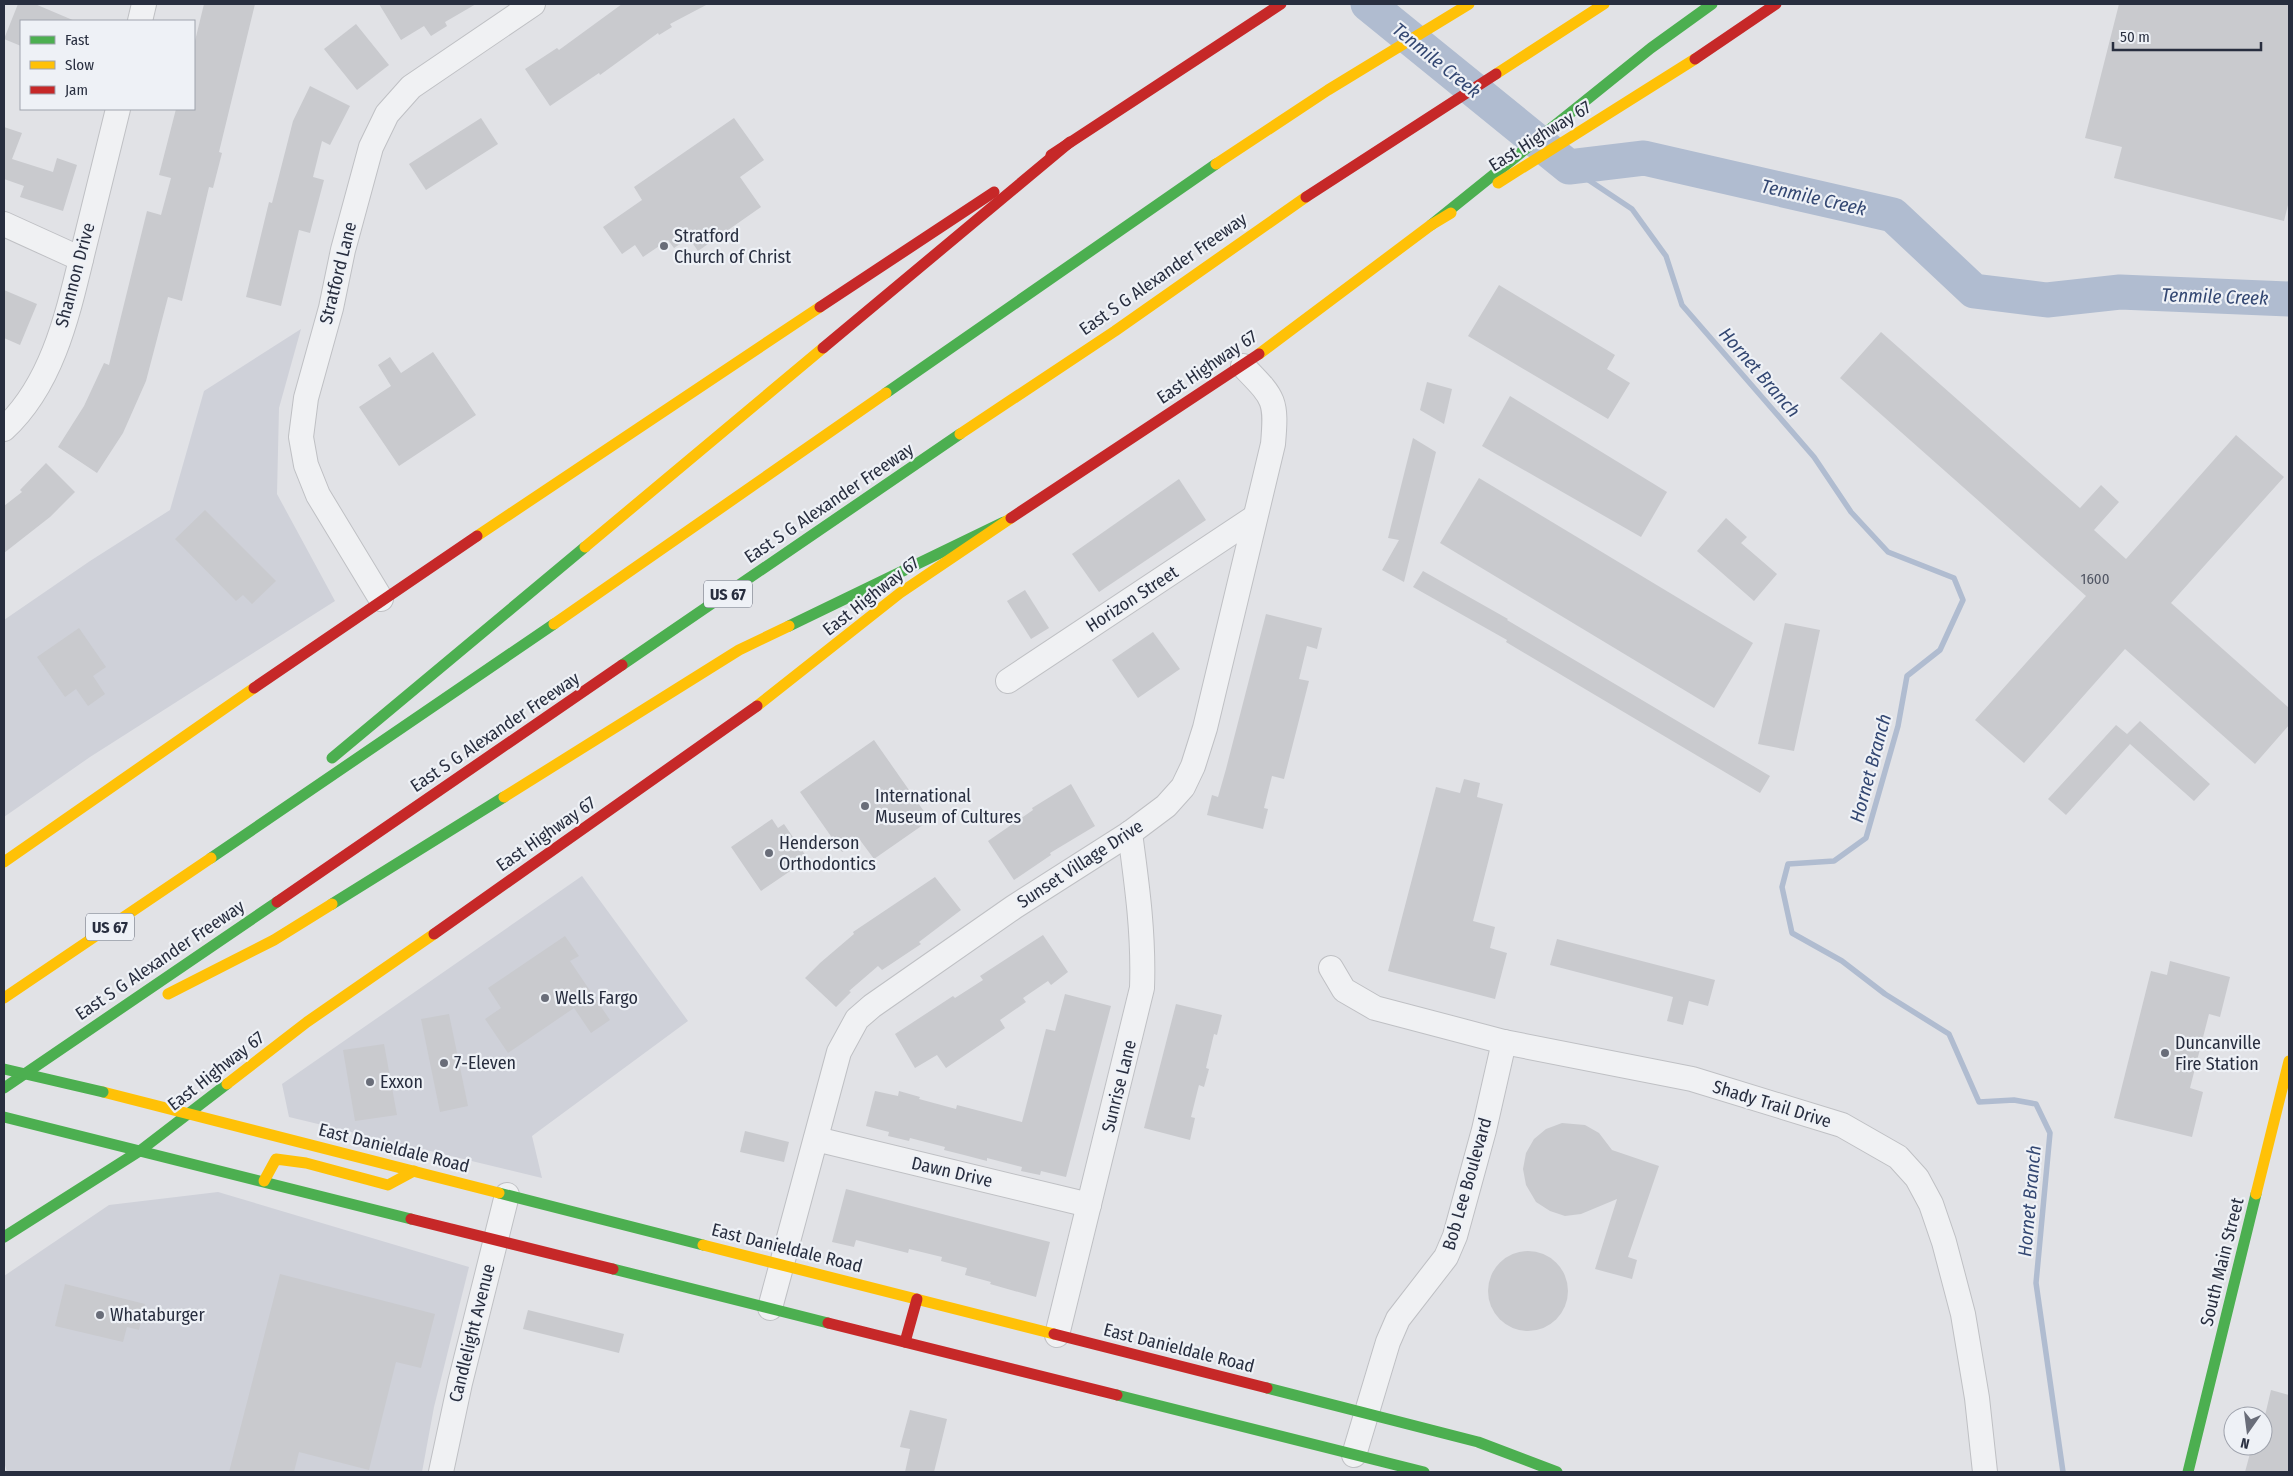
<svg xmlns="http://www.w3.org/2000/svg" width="2293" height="1476" font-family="'Fira Sans Condensed',sans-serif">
<rect width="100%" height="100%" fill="#e1e2e6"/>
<g fill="#cfd1d9">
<path d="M301,329L279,408L277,494L335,601L90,757L4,817V620L90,561L170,510L204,391Z"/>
<path d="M582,876L688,1021L532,1136L542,1178L289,1117L282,1084Z"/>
<path d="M218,1192L469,1267L434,1407L422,1472H7L4,1462V1276L109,1205Z"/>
</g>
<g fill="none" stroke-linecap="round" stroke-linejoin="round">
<path stroke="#b0bcd0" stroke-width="5.5" d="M1569,167L1632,209L1666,256L1682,305L1814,457L1851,512L1888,552L1954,578L1963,600L1940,650L1907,676L1898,726L1866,838L1834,861L1788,864L1782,887L1792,933L1842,961L1885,994L1949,1034L1979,1102L2014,1100L2036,1104L2050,1133L2036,1283L2063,1472"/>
<path stroke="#b0bcd0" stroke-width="35" d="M1368,4L1569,167L1644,158L1893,215L1974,291L2047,300L2120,292L2289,299"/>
</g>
<g fill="#c9cace">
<path d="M18,4H35L75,21H21V46L4,39Z"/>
<path d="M204,4H255L219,152L222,153L213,188L209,187L182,301L168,297L146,381L123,433L97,473L58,447L84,406L104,363L109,365L147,211L161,215L171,178L159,175L176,109H194V45Z"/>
<path d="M379,4H476L445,22L447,26L431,36L424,26L401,40Z"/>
<path d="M622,4H708L670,24L672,27L659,35L658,33L600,75L599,73L550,106L525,69L557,48L559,50Z"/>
<path d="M2119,4H2289V201L2284,221L2114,178L2122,147L2085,138Z"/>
<path d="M356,24L389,65L357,90L324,49Z"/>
<path d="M310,86L350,106L330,145L322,141L313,177L324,180L310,233L299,230L281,306L246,297L269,202L272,203L293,121Z"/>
<path d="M481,118L498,144L426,190L409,164Z"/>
<path d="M734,118L764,160L740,177L761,207L698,251L689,238L674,248L668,240L643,257L635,245L622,254L603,227L642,200L634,187Z"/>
<path d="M4,127L22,133L12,159L53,172L57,158L77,165L63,211L20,197L24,186L4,179Z"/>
<path d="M1499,285L1615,355L1607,369L1630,383L1608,419L1468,336Z"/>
<path d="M4,290L37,304L20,345L4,338Z"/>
<path d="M1881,332L2080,508L2101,485L2119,502L2094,530L2126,559L2236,435L2284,477L2171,603L2289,708V725L2255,764L2125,649L2024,763L1975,720L2086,596L1840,378Z"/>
<path d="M433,352L476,415L399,466L359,407L391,386L378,365L390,357L401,373Z"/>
<path d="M1427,382L1452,389L1444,424L1420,410Z"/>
<path d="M1510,396L1667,492L1641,537L1482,446Z"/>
<path d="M1413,438L1436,452L1404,582L1382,570L1399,540L1388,538Z"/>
<path d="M46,463L75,492L50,517L4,553V506L22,492L20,490Z"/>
<path d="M1479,478L1753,643L1714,708L1440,543Z"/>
<path d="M1179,479L1206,520L1099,592L1072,554Z"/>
<path d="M205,510L276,581L252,604L243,595L236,601L175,539Z"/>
<path d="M1726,518L1747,537L1741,543L1777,574L1754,601L1697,551Z"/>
<path d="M1423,571L1508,619L1507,620L1770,776L1760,793L1506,642L1507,640L1413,587Z"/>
<path d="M1025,590L1049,628L1031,639L1007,601Z"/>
<path d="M1266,614L1322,628L1317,649L1307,646L1299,679L1309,681L1284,779L1272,776L1264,808L1268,809L1263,829L1207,815L1212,795L1218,797L1226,769Z"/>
<path d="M1785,623L1820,630L1794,751L1758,744Z"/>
<path d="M79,628L106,667L93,676L105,694L88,706L76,689L65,697L37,657Z"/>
<path d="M1153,632L1180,669L1138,698L1112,660Z"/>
<path d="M2140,721L2210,784L2194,801L2130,744L2066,815L2048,799L2116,725L2127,734Z"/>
<path d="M874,740L930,820L874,859L860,840L842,852L800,792Z"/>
<path d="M1464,779L1480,783L1477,797L1503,804L1473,921L1495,927L1490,948L1507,953L1495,999L1388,971L1436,787L1460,793Z"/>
<path d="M1071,784L1095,826L1050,853L1051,855L1014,880L988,841L1033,810L1032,808Z"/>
<path d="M772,819L778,828L784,824L808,859L761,891L731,847Z"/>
<path d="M935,877L961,910L919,942L921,944L882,970L878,966L849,991L851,992L836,1007L805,978L820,963L854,934L853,932Z"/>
<path d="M1043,935L1068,972L1051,985L1048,981L1023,998L1026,1002L1000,1020L1005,1028L946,1068L937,1055L915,1068L895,1034L953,996L955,998L983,980L980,976Z"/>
<path d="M565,936L579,956L570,961L610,1020L591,1033L574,1008L508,1053L485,1019L501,1008L488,988Z"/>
<path d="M1557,939L1715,980L1708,1006L1689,1001L1683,1025L1667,1021L1673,997L1550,965Z"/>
<path d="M2170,961L2230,977L2220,1017L2209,1014L2190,1088L2203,1092L2192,1137L2114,1118L2151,971L2167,975Z"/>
<path d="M1065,994L1111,1006L1066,1177L1041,1171L1040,1175L1021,1171L1022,1167L987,1158V1161L964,1155L944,1150L945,1147L910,1138L909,1141L888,1136L889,1132L866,1126L875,1091L898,1096L899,1091L920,1097L919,1099L956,1109L957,1105L1022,1122L1046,1029L1055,1031Z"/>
<path d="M1176,1004L1222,1015L1217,1035L1214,1034L1206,1068L1209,1069L1204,1087L1199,1085L1191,1117L1195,1118L1190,1140L1144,1128Z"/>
<path d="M449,1014L468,1106L440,1112L421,1019Z"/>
<path d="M384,1044L397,1115L355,1121L343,1050Z"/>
<path d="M1562,1123L1585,1125L1599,1133L1612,1150L1659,1166L1628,1257L1637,1260L1632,1279L1595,1269L1617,1199L1581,1214L1565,1216L1550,1211L1536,1202L1526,1185L1523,1169L1526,1153L1534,1139L1546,1129Z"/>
<path d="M745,1131L789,1142L784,1162L740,1152Z"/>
<path d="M846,1189L1050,1242L1036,1297L990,1284L991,1282L965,1275L967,1268L941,1261L942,1257L909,1249L908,1253L856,1240L854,1247L832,1242Z"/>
<circle cx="1528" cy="1291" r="40"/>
<path d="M280,1274L435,1314L421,1368L396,1362L369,1470L299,1452L294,1472H229Z"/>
<path d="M65,1284L145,1304L139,1330L127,1327L123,1342L55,1326Z"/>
<path d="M528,1310L624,1334L619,1353L523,1329Z"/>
<path d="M2271,1390L2289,1395V1472H2245L2252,1446H2263V1424Z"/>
<path d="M910,1410L947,1419L934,1472H905L910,1449L900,1447Z"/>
</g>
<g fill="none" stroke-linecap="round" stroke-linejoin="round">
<g stroke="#bfc0c4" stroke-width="26">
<g id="street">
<path d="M140,21L144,4"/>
<path d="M4,224L81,259"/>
<path d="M4,429C57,380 70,302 87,235C97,193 108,151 118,109"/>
<path d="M381,599L318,495L306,465L301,437L306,398L331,308L343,250L371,147L387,114L411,87L533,4"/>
<path d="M1008,681L1255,517"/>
<path d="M1331,968L1344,990L1375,1008L1504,1042L1692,1079L1842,1125L1898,1157L1917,1178L1931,1204L1944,1242L1963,1314L1977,1398L1985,1472"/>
<path d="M816,1139L1089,1205"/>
<path d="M770,1308L839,1052L857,1019L872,1006L1014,907L1130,833L1166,806L1183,787L1193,766L1205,728L1273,444C1277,399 1274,398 1243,366"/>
<path d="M1057,1335L1142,988C1144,935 1137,885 1130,833"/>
<path d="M1354,1455L1388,1342L1398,1319L1446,1257L1455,1236L1484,1130L1504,1042"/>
<path d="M441,1472L460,1383L507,1195"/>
</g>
</g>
<use href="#street" stroke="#f0f1f3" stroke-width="24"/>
<g stroke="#4caf50" stroke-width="11">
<path d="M1431,225L1651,48L1712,4"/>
<path d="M886,393L1216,164"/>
<path d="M789,626L1004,522"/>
<path d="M622,665L960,434"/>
<path d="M332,758L585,547"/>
<path d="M211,858L554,624"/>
<path d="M332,904L504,797"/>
<path d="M4,1088L277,902"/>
<path d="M4,1117L411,1219"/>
<path d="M499,1193L703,1245"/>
<path d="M4,1237L141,1150L227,1084"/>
<path d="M613,1269L828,1323"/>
<path d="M1267,1388L1478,1442L1557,1472"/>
<path d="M1117,1395L1424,1472"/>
<path d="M2188,1472L2256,1194"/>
</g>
<g stroke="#ffc107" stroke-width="11">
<path d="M1496,74L1604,4"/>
<path d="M1216,164L1328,90L1469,4"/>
<path d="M1498,183L1695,59"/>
<path d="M1259,354L1431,225L1451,213"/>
<path d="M960,434L1115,331L1306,197"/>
<path d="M477,536L820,307"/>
<path d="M585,547L823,348"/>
<path d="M554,624L886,393"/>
<path d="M757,706L900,593L1011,518"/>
<path d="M504,797L739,650L789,626"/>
<path d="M4,862L254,688"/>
<path d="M168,994L274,940L332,904"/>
<path d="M4,998L211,858"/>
<path d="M227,1084L307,1022L434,934"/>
<path d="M103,1092L499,1193"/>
<path d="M264,1181L276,1159L306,1163L388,1185L414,1171"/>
<path d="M2256,1194L2289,1061"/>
<path d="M703,1245L1054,1334"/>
</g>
<g stroke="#c62828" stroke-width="11">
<path d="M1695,59L1776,4"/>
<path d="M1051,155L1281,4"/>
<path d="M1306,197L1496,74"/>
<path d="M820,307L994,192"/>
<path d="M823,348L1070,142"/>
<path d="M1011,518L1259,354"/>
<path d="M254,688L477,536"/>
<path d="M277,902L622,665"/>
<path d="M434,934L757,706"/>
<path d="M411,1219L613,1269"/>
<path d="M828,1323L1117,1395"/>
<path d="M1054,1334L1267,1388"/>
<path d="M905,1342L917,1299"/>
</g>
<path stroke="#4caf50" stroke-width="11" d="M4,1069L103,1092"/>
</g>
<g fill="#696d79" stroke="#eef1f6" stroke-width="2">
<circle cx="664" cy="246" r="5"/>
<circle cx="865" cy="806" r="5"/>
<circle cx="769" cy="853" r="5"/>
<circle cx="545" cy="998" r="5"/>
<circle cx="2165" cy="1053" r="5"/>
<circle cx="444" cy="1063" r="5"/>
<circle cx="370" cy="1082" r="5"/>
<circle cx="100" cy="1315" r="5"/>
</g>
<g text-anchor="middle" stroke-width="4.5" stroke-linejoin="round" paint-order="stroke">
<g font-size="15" fill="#515664">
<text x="2095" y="584">1600</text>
</g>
<g fill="#eef1f6" stroke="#636876" stroke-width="1">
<rect x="704" y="580.5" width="48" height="27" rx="4"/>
<rect x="86" y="913.5" width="48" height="27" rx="4"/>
</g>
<g font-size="16" font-weight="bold" fill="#282e3f">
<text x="728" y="600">US 67</text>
<text x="110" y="933">US 67</text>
</g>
<g font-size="18" fill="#282e3f" stroke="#eef1f6">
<text transform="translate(1540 136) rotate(-32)" y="6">East Highway 67</text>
<text transform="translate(338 273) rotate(-76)" y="6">Stratford Lane</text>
<text transform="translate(1163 274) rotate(-35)" y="6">East S G Alexander Freeway</text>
<text transform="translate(75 275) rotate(-75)" y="6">Shannon Drive</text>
<text transform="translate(1207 367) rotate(-34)" y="6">East Highway 67</text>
<text transform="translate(829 503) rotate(-34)" y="6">East S G Alexander Freeway</text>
<text transform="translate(871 596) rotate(-38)" y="6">East Highway 67</text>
<text transform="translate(1132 599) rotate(-33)" y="6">Horizon Street</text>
<text transform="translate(495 732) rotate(-34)" y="6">East S G Alexander Freeway</text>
<text transform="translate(546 834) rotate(-35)" y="6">East Highway 67</text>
<text transform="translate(1080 864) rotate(-33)" y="6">Sunset Village Drive</text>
<text transform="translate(160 960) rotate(-34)" y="6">East S G Alexander Freeway</text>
<text transform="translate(216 1071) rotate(-38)" y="6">East Highway 67</text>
<text transform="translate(1119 1086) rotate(-76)" y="6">Sunrise Lane</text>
<text transform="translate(1772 1104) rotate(17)" y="6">Shady Trail Drive</text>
<text transform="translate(394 1148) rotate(14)" y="6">East Danieldale Road</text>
<text transform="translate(952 1172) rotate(13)" y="6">Dawn Drive</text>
<text transform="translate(1467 1184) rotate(-74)" y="6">Bob Lee Boulevard</text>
<text transform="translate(787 1248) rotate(14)" y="6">East Danieldale Road</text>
<text transform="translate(2222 1262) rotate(-76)" y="6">South Main Street</text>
<text transform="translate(472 1333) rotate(-76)" y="6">Candlelight Avenue</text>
<text transform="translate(1179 1348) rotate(14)" y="6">East Danieldale Road</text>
</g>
<g font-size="18" fill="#282e3f" stroke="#eef1f6" text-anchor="start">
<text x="674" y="242">Stratford<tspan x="674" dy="21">Church of Christ</tspan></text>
<text x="875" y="802">International<tspan x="875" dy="21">Museum of Cultures</tspan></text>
<text x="779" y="849">Henderson<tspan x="779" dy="21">Orthodontics</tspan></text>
<text x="555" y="1004">Wells Fargo</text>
<text x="2175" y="1049">Duncanville<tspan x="2175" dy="21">Fire Station</tspan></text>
<text x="454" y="1069">7-Eleven</text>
<text x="380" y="1088">Exxon</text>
<text x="110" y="1321">Whataburger</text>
</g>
<g font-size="19" font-style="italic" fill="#334772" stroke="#eef1f6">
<text transform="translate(1437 60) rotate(39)" y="7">Tenmile Creek</text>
<text transform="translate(1814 197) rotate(13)" y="7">Tenmile Creek</text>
<text transform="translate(2215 296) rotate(2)" y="7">Tenmile Creek</text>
<text transform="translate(1760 372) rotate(49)" y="7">Hornet Branch</text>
<text transform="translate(1870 768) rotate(-75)" y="7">Hornet Branch</text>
<text transform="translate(2029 1201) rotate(-85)" y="7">Hornet Branch</text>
</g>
</g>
<rect width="2293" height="1476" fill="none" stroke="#282e3f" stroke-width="10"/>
<rect x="20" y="20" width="175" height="90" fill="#eef1f6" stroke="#9fa3ad"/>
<rect x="30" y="36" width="25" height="8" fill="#4caf50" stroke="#9fa3ad"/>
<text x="65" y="45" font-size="15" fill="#282e3f">Fast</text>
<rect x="30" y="61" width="25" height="8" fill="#ffc107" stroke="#9fa3ad"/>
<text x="65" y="70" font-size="15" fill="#282e3f">Slow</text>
<rect x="30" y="86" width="25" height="8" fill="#c62828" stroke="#9fa3ad"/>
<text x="65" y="95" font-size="15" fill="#282e3f">Jam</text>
<g transform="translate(2248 1431) rotate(194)"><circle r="24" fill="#eef1f6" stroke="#9fa3ad"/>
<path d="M0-4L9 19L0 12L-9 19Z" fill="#696d79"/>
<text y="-8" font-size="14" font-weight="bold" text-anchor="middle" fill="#282e3f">N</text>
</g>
<path d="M2113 42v8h148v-8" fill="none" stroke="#282e3f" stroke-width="2.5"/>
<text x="2120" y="42" font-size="15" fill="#282e3f" stroke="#eef1f6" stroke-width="4" paint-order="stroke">50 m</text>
</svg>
